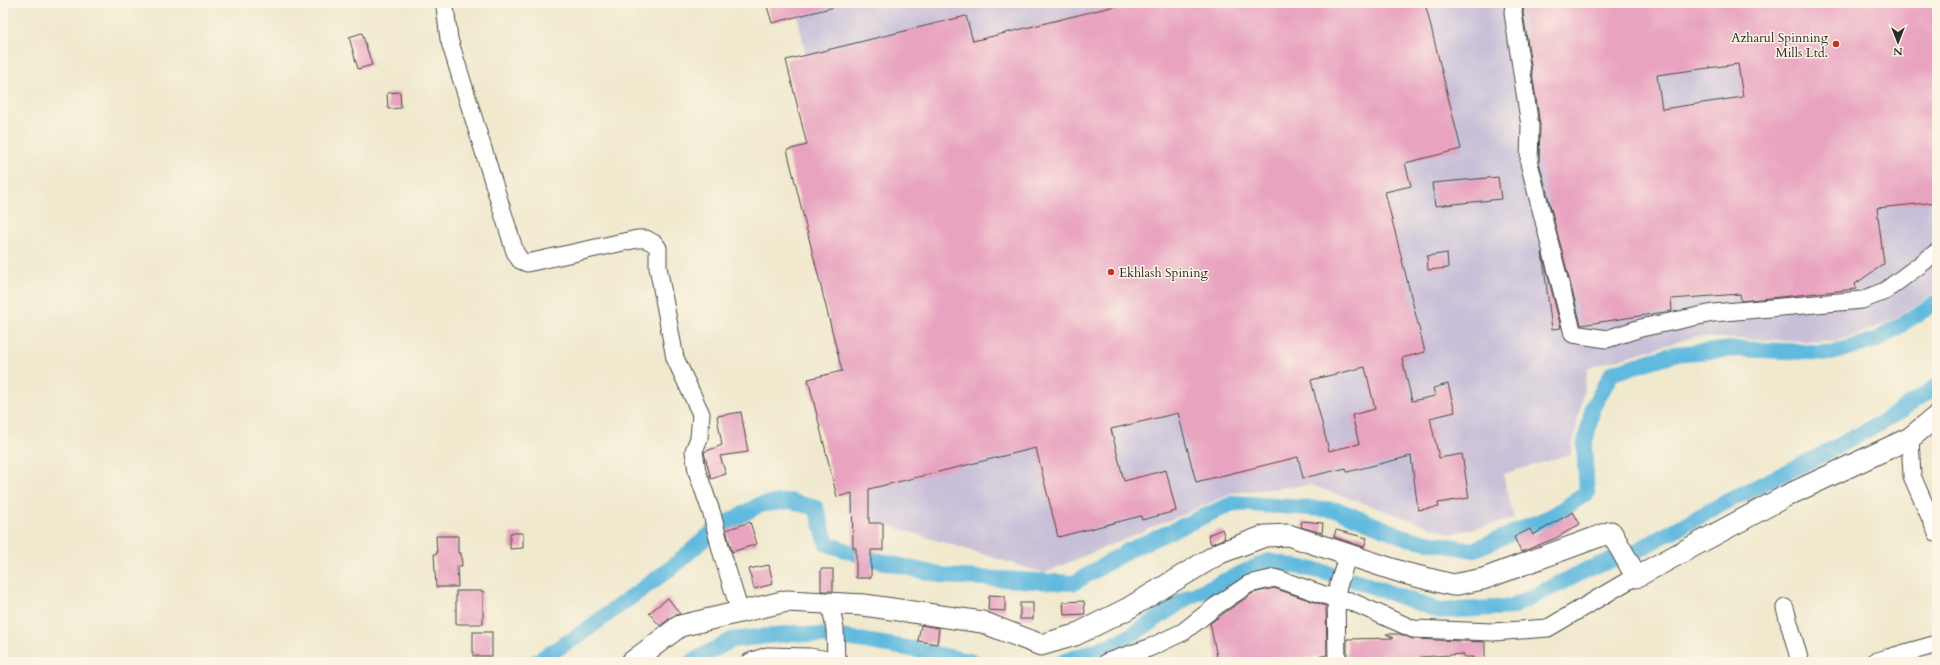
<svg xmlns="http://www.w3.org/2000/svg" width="1940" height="665" font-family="Cardo,serif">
<rect width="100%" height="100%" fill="#fcf5e5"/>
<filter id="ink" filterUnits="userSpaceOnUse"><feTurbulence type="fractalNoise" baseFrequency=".025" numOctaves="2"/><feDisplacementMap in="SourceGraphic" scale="8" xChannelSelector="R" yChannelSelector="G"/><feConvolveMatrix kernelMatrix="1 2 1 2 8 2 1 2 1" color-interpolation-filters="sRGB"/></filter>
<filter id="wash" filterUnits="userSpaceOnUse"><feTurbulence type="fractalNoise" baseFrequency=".012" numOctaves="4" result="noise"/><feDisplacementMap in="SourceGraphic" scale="16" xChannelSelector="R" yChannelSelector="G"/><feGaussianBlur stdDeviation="0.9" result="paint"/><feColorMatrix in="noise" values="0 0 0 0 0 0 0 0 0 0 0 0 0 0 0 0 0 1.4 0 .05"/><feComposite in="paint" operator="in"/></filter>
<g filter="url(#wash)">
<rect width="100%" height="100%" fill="#f0e9ce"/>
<path fill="#c8bfd8" d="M795,3H1937V291L1886,324L1835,342L1694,337L1588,368L1571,454L1503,474L1514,519L1451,534L1311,485L1233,493L1044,573L848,513L825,152Z"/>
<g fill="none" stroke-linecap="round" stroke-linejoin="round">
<g stroke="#60b9de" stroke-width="16">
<path d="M536,662L579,635L671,568L716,529L759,505L789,501L816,508L827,544L872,559L944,576L1074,583L1129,550L1234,503L1338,510L1407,538L1473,550L1554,515L1587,493L1584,447L1593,407L1612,373L1674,354L1735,349L1831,353L1877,340L1937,302"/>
<path d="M691,662L732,640L794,633L847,638L912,649L974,662"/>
<path d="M1063,662L1124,640L1187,598L1268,561L1319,571L1357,581L1440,611L1512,607L1588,569L1636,551L1726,502L1819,456L1881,423L1937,386"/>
</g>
</g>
<g id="blocks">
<g fill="#e8a3c0" fill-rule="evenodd">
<path d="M766,3H834V7L772,23Z"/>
<path d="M1127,3H1425L1461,149L1405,163L1411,186L1385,192L1425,352L1402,358L1412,401L1435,396L1433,388L1448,384L1455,412L1430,418L1439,458L1462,454L1469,498L1438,503L1439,507L1418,510L1411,456L1347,472L1346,468L1303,478L1298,457L1196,482L1178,413L1111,429L1124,481L1166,470L1176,511L1142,520L1141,516L1058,537L1036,448L869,489V523H883V550H871V578H856V548H853L852,493L837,497L808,379L842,371L787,150L807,145L786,60L966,16L973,41ZM1365,367L1375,409L1352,415L1359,444L1329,451L1311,380Z"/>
<path d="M1524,3H1937V202L1877,208L1884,264L1855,284L1856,289L1741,301L1740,294L1671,299L1672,311L1581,325L1539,162L1540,125L1523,13ZM1738,64L1743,97L1662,109L1657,75Z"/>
<path d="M362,33L372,65L358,69L349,37Z"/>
<path d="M400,92L401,108L388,109L387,93Z"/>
<path d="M1498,177L1501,199L1435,206L1432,183Z"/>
<path d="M1542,252L1561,328L1552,329Z"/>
<path d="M1447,253L1448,268L1428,270L1427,256Z"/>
<path d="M741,412L748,452L720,456L726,474L711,479L704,452L722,445L717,416Z"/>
<path d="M1573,512L1580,524L1556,538L1521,552L1514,537L1530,529L1533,535Z"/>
<path d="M1302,521L1323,523L1322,533L1301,527Z"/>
<path d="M750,522L757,544L732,552L726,530Z"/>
<path d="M1222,529L1225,538L1211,544L1208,535Z"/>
<path d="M1336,530L1367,538L1364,547L1334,537Z"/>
<path d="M510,533H523V548L510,549Z"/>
<path d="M436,536H458V553H461L462,566H457L458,587H436L434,554H437Z"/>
<path d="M769,565L773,584L754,589L749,569Z"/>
<rect x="821" y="569" width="12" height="22"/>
<path d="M1274,588L1326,606L1327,655L1290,662H1218L1210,623L1253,593Z"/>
<rect x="456" y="591" width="27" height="33"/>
<path d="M989,595L1005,596V611L988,610Z"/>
<path d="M668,598L680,614L673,616L660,626L649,613Z"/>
<path d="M1084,601L1085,614L1064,615L1063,602Z"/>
<rect x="1020" y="603" width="13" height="16"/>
<path d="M921,625L939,628L937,644L918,641Z"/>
<rect x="473" y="632" width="19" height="24"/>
<path d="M1386,634H1400L1413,639L1485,642V662H1473V657H1464V654L1421,657V662H1347V639L1394,638Z"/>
</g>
</g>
</g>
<g filter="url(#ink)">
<use href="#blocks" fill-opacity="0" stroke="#494843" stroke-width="1"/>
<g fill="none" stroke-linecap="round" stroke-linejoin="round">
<g stroke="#494843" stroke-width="19">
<g id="minor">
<path d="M446,3L445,7L449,39L515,252L520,260L527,263L637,239H646L655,244L658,248V267L675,358L701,414L699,438L694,451L697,471L712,514L721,550L740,612"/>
<path d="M1514,3L1513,13L1530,126L1529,163L1573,334L1607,339L1641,328L1713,313L1862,300L1885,291L1937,252"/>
<path d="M1910,438L1912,476L1937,533"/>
<path d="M830,603L835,629L836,662"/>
<path d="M1785,608L1800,662"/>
<path d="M750,662L767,656L810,657L840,662"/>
<path d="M1107,662L1149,648L1183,632L1216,606L1249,584L1275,578L1336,599L1350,601L1413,629L1493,632L1548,628L1636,576"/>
<path d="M1337,662L1336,593L1348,554"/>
<path d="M1874,662L1937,644"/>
</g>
</g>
<g stroke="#494843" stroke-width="23">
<g id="tertiary">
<path d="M1636,577L1786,496L1910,438L1937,416"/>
<path d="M632,662L680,626L787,601L864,605L982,622L1041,645L1075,635L1127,609L1220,553L1265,536L1288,535L1404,573L1453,585L1483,579L1611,532L1636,576"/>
</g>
</g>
<use href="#minor" stroke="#fff" stroke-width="17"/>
<use href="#tertiary" stroke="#fff" stroke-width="21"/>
</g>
</g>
<g fill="#c8321e" stroke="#fcf5e5" stroke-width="1.5">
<circle cx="1836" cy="44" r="4"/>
<circle cx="1111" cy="272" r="4"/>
</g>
<g text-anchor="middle" stroke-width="3" stroke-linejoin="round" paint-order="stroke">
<g font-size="13" fill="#2b2b2b" stroke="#fcf5e5" text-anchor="end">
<text x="1828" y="42">Azharul Spinning<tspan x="1828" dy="15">Mills Ltd.</tspan></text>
<text x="1119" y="277" text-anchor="start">Ekhlash Spining</text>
</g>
</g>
<rect width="1940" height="665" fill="none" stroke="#fcf5e5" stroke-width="16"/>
<g transform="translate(1898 42) rotate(180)" stroke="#fcf5e5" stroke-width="3" paint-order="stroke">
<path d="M0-3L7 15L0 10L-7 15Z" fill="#2b2b2b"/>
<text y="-6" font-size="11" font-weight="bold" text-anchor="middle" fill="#2b2b2b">N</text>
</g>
</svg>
